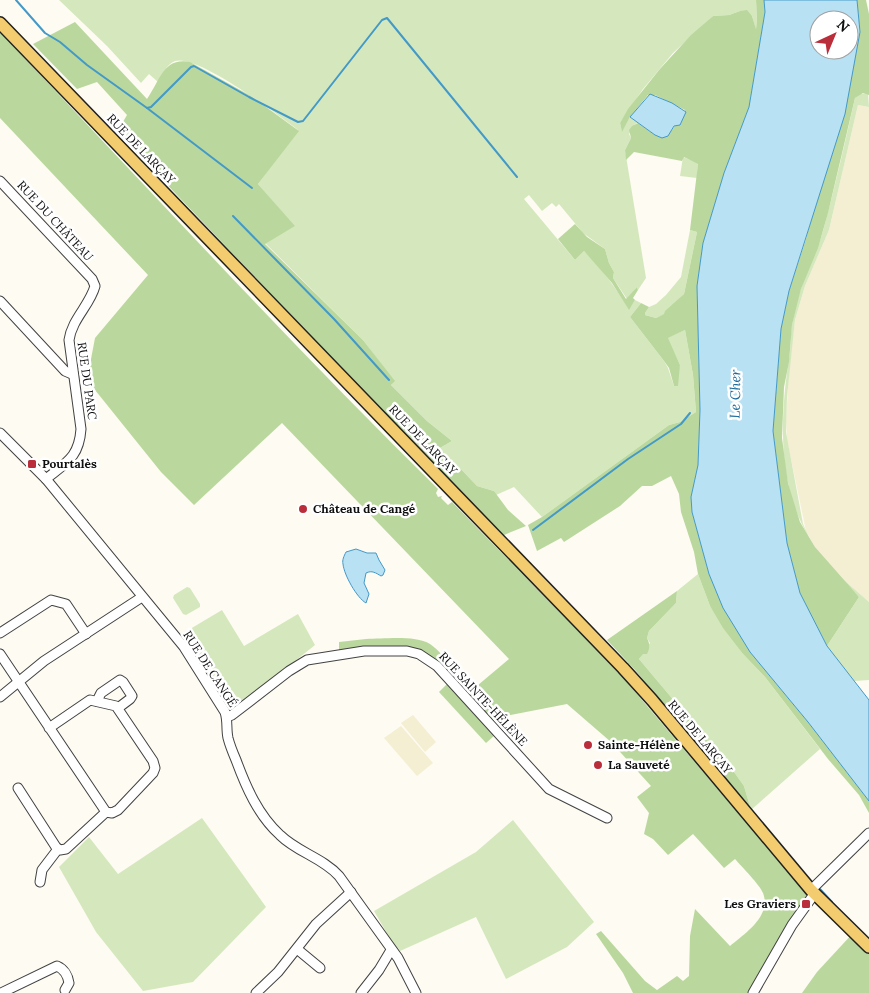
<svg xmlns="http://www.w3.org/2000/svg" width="869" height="993" font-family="Lora,serif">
<rect width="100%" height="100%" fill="#fefbf2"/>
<g fill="#f4efd3">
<path d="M858,105L869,107V602L836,573L815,547L806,531L787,440L786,422L789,368L795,320L805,286L829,230Z"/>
<path d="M413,715L436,742L425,752L401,723Z"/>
<path d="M401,726L433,763L417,776L384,738Z"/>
</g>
<g fill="#d5e8bd">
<path d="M59,0H756L757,20L756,30L752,16L740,11L729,15L713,16L673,53L643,89L620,123L622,131L630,117L638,123L635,124L629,134L631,138L625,150L646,278L638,290L637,287L627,299L613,278L614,272L609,263L605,249L583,233L559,204L556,207L552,203L542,211L529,195L524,199L575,260L584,251C602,269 616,288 629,309L635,300L641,303L630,317L664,361L668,368L674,386L680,365L667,338L685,330L693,375L696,412L680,422L669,425L542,517L514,487L496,495L494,491L477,486L460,468L444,457L442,452L440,450V448L452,441L427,421L391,385L394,381L363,340L265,243L294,226L258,184L298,130C278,115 198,54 175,61C167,64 162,75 158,82L149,74L141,83L107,46Z"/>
<path d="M868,93L869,107L858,105L829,230L805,286L795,320L787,397L786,432L803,524L809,537C777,485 780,417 789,359C791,348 790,336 792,325C794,314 797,303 800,292C806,271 817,252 823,231C835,187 845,142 855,98L860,94Z"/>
<path d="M683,157L698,163L697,178L680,176Z"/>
<path d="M690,230L697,232L684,294L665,314L656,318L645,315V313L649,307L656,304L666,295L681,277Z"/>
<path d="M836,573L869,602V680L854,681L827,646L859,597Z"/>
<path d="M698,574L710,606L743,654L765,677L820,749L751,810L744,786L734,772L639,659L650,643L647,638L649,631L676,603L677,591Z"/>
<path d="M187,587L190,588L200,604V607L186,615L183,614L173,598L174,595Z"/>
<path d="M222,610L244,646L298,614L315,645L234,710L229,709L189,645L180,635Z"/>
<path d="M202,818L266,907L193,982L143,991L96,932L59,867L89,837L118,874Z"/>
<path d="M513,820L594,922L567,947L506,979L476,917L400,951L398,948L396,949L374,911L476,852Z"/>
</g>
<g fill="#bad89d">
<path d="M756,0H764L765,12L749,107L724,173L703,243L697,286L700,410L698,465L691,497L692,512L709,574L750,652L808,722L869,801V813L859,795L828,759L765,677L743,654L723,628L710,606L698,574L694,552L681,512L679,494L671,476L652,486H642L620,506L564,542L561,538L537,551L528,525L542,517L669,425L680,422L696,412L693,375L685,330L668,338L680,365L678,386H674L669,368L664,361L630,317L641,303L649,307L645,313V315L656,318L664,314L665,311L684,294L697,232L690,230L698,164L684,157L682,161L634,152L626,160L625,150L631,138L629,130L632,126L638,123L655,135L672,130L685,110L655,95H648L630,117L622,132L620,123L628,109L659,70L691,35L713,16L729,15L740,11L747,10L752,16L756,29L757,20Z"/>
<path d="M857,0H866L869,14V95L863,93L855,98L828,213L818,248L801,289L792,325L789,362L784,387L782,438L788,483L800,522L815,547L859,597L827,646L800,593L787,543L773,431L781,329L789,291L806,239L860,32Z"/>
<path d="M75,22L147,99C160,81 163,57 190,62L251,96L299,131L258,184L295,226L265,244L363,340L395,381L391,385L427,421L452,441L440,448L444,457L460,468L477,486L494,491L508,510L526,526L504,535L431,462L117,132L127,115L97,82L77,89L33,44Z"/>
<path d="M0,32C145,185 288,341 438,489L436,493L438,497L442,496L441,498L448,505L452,502L620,674L804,891L809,900L753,993H633L623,973L596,934L601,931L645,981L657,990L677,976L683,981L689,976L690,936L695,909L730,946C744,934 772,916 763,893C760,885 742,867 735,859L724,868L693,834L668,855L653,839L644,834L649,813L637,797L651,786L611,742L567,704L495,718L489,723L465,696L509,659L282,423L194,505L161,472L87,380L95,338L148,275L0,118Z"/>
<path d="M575,224L587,237L605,249L609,263L614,272L613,278L626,299L637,287L638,290L633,298L635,300L629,310L612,283L584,251L575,260L558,239Z"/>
<path d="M677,591L676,603L649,631L647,638C650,644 650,648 647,654H643L639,659L734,772L744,786L751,810L635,670L607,640Z"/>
<path d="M366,639C384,639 415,635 430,644C439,650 445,659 452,666L444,674L413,652L339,654V642Z"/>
<path d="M448,683L495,735L486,743L439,692Z"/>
<path d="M854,932L869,947V993H802L817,972Z"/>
</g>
<g fill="#b9e1f4" stroke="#4399c7" fill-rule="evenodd">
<path d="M764,0H857L860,32L845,114L789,291L781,329L773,431L787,543L800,593L827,646L869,700V801L808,722L750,652L723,608L709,574L692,512L691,497L698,465L700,410L697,286L703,243L724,173L749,107L765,12ZM819,20H849V50H819Z"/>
<path d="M650,94L672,103L686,112L680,125L674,126L668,136L662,138L655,135L630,117Z"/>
<path d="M356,549L367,553H376L379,560L385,570L383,575L381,576C376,573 372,570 366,573L364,583L369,594L366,603C357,598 344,575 343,564C342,560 344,556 346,552Z"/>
</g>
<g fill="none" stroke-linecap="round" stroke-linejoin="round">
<g stroke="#4399c7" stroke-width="2">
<path d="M16,0L45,33L60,42L87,65L147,108L151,107L191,67L194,66L249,97L298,122L303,121L382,20L387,18L517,177"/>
<path d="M147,108L252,188"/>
<path d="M233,216L334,319L389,380"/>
<path d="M533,530L628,459L681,424L690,413"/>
<path d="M820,889L832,902"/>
</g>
<g stroke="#424242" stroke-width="11">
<g id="minor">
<path d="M0,181L92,279L95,286C90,305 72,319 69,340L81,429C79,457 67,462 46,479"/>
<path d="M0,301L65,371L72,374"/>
<path d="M0,433L46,479L184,647L225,712C228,721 226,729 228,738C230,746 233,753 236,760C246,787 258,815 280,835C297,852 323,858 339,876L398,958L416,993"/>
<path d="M0,633L51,600L66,604L86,634"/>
<path d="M0,654L106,812L112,813L118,810L153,773L155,768L153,761L116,706L90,700L49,728"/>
<path d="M0,697L44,661L142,597"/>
<path d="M97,701L101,693L120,680L123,682L132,696L130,699L118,708"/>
<path d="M227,717L232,715L289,671L307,660L364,651H407L419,654L437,666L549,789L607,818"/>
<path d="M18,788L56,847L60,850L66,849L106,812"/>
<path d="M40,882L42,870L58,849"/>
<path d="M811,890L869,833"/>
<path d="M297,949L320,968"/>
<path d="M1,993L57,966C64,969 68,976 69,983L65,990"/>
<path d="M256,993L278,972L316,924L351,892"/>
<path d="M361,993L379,970L391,950"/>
<path d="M753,993L792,925L815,893"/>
</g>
</g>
<g stroke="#202020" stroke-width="14">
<path id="major" d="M0,23L623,668L652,700L811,890L869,947"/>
</g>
<use href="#minor" stroke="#fff" stroke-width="9"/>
<use href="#major" stroke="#f2cc6f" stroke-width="11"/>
</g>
<g fill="#ba2d3a" stroke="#fff" stroke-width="2">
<rect x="27" y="459" width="10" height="10" rx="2.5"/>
<circle cx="303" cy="509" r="5"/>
<circle cx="588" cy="745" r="5"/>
<circle cx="598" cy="765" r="5"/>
<rect x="801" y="899" width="10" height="10" rx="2.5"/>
</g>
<g text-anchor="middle" stroke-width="5" stroke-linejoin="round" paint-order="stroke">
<g font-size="12" fill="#0f0f0f" stroke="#fff">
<text transform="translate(141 149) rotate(46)" y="4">RUE DE LARÇAY</text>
<text transform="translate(55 221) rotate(47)" y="4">RUE DU CHÂTEAU</text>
<text transform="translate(87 381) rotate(82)" y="4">RUE DU PARC</text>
<text transform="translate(423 440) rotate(46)" y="4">RUE DE LARÇAY</text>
<text transform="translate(210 669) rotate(57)" y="4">RUE DE CANGÉ</text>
<text transform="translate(483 699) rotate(47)" y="4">RUE SAINTE-HÉLÈNE</text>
<text transform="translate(700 737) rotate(50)" y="4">RUE DE LARÇAY</text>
</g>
<g font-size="12" font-weight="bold" fill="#0f0f0f" stroke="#fff" text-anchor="start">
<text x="42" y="468">Pourtalès</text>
<text x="313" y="513">Château de Cangé</text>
<text x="598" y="749">Sainte-Hélène</text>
<text x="608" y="769">La Sauveté</text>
<text x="796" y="908" text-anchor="end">Les Graviers</text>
</g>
<g font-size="14" font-style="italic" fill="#1d6b9d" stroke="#fff">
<text transform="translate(735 394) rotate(-89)" y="5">Le Cher</text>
</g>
</g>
<g transform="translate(834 35) rotate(44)"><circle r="24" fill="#ffffff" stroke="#9f9f9f"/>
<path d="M0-4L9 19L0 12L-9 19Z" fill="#ba2d3a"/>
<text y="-8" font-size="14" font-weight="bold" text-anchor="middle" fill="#0f0f0f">N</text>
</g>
</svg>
